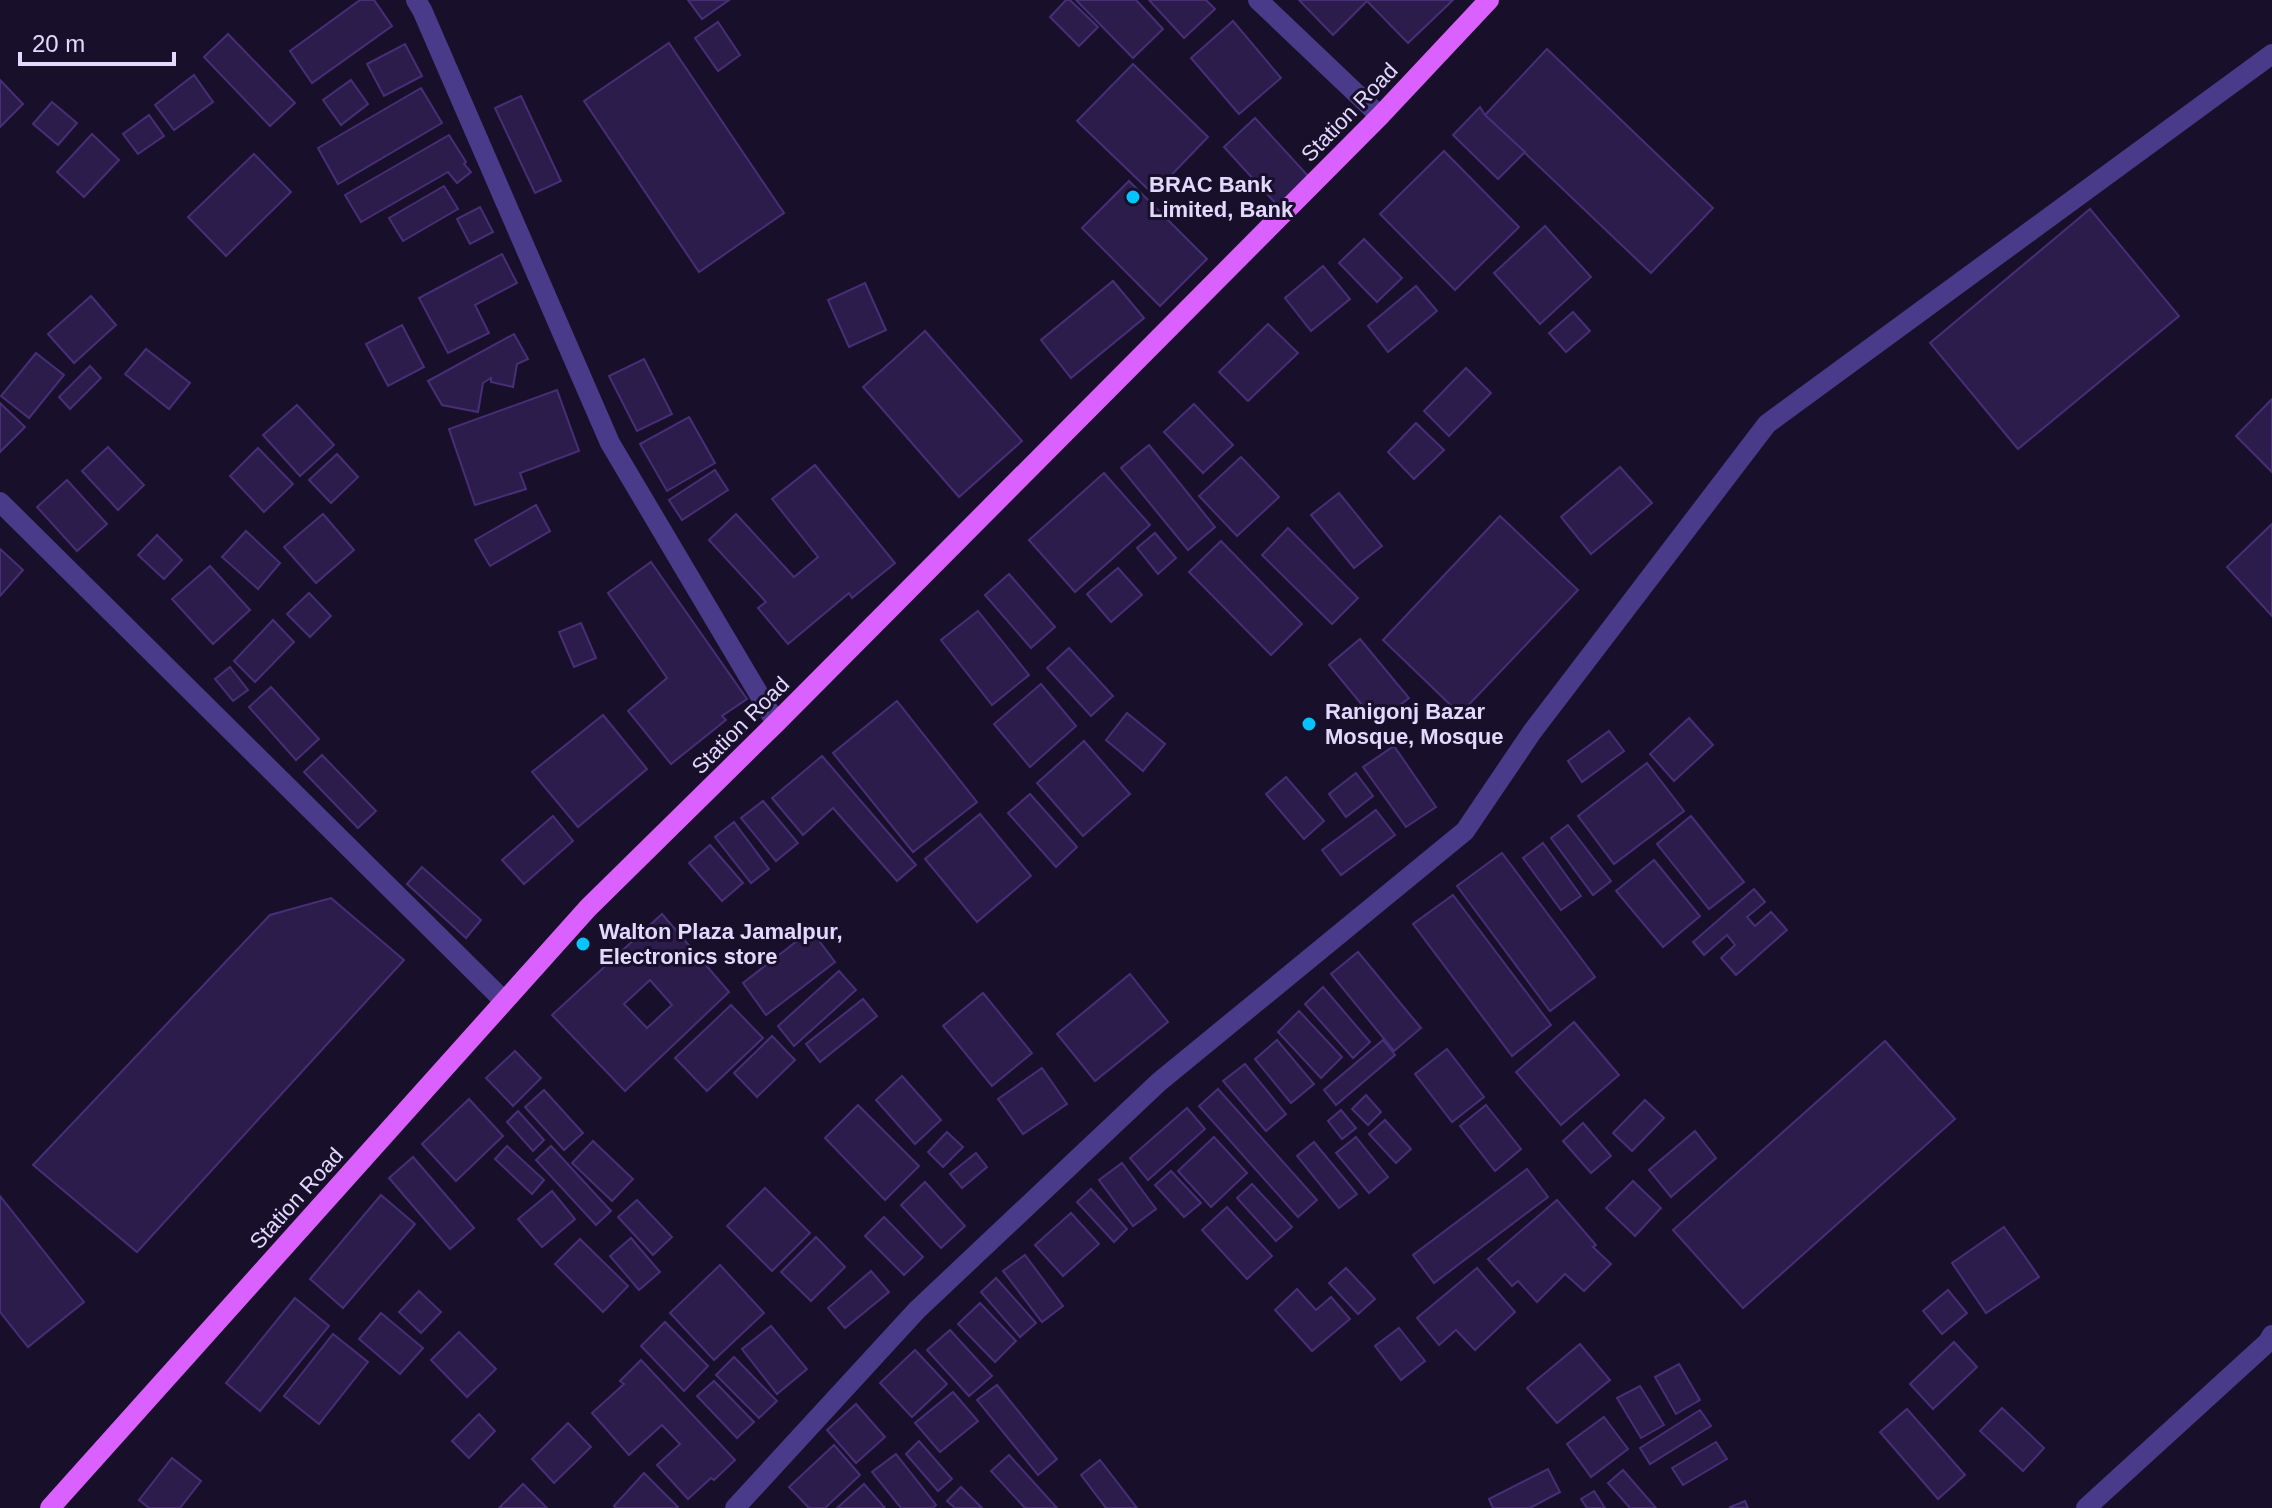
<svg xmlns="http://www.w3.org/2000/svg" width="2272" height="1508" font-family="Arial,sans-serif">
<rect width="100%" height="100%" fill="#18102a"/>
<g fill="#2c1c4b" stroke="#472e77" stroke-width="2" fill-rule="evenodd">
<path d="M360,0H374L392,26L312,83L290,51Z"/>
<path d="M688,0H729L702,19Z"/>
<path d="M1066,0H1070L1098,27L1079,46L1050,17Z"/>
<path d="M1076,0H1136L1163,29L1133,58Z"/>
<path d="M1149,0H1206L1215,9L1184,38Z"/>
<path d="M1299,0H1453L1408,43L1367,1L1333,35Z"/>
<path d="M1233,21L1281,78L1239,114L1191,58Z"/>
<path d="M718,22L740,55L718,71L695,38Z"/>
<path d="M228,34L295,103L270,126L204,57Z"/>
<path d="M669,43L784,213L699,272L584,101Z"/>
<path d="M405,44L422,76L384,96L367,64Z"/>
<path d="M1547,49L1713,208L1651,273L1485,115Z"/>
<path d="M1133,64L1208,137L1153,194L1077,121Z"/>
<path d="M194,75L213,102L174,130L155,105Z"/>
<path d="M0,80L23,104L0,127Z"/>
<path d="M351,80L368,104L341,125L323,100Z"/>
<path d="M421,88L442,123L338,184L318,148Z"/>
<path d="M521,96L561,181L535,193L495,108Z"/>
<path d="M52,102L77,123L58,145L33,124Z"/>
<path d="M1480,107L1485,115L1525,152L1498,179L1453,135Z"/>
<path d="M149,115L164,136L138,154L123,134Z"/>
<path d="M1255,118L1309,177L1278,206L1224,147Z"/>
<path d="M92,134L119,160L84,197L57,172Z"/>
<path d="M449,135L466,162L464,164L471,172L457,183L448,172L361,222L345,195Z"/>
<path d="M1444,151L1519,227L1455,290L1380,214Z"/>
<path d="M254,154L291,192L226,256L188,217Z"/>
<path d="M1129,181L1207,259L1160,306L1082,228Z"/>
<path d="M444,186L458,209L403,241L389,218Z"/>
<path d="M480,207L493,232L470,244L457,219Z"/>
<path d="M2090,209L2179,316L2018,449L1930,343Z"/>
<path d="M1545,226L1591,277L1540,324L1494,273Z"/>
<path d="M1364,239L1402,278L1377,302L1339,263Z"/>
<path d="M502,254L517,283L475,305L489,333L448,353L419,298Z"/>
<path d="M1323,266L1350,299L1311,331L1285,298Z"/>
<path d="M1113,281L1144,318L1071,378L1041,340Z"/>
<path d="M865,283L886,330L849,347L828,300Z"/>
<path d="M1416,286L1437,311L1388,352L1368,326Z"/>
<path d="M91,296L116,325L74,363L48,334Z"/>
<path d="M1573,312L1590,331L1566,352L1549,333Z"/>
<path d="M1268,324L1298,353L1248,401L1219,372Z"/>
<path d="M402,325L424,367L388,386L366,344Z"/>
<path d="M925,331L1022,441L959,497L863,387Z"/>
<path d="M514,334L528,359L517,364L513,387L491,382V378L483,383L478,412L442,405L428,381Z"/>
<path d="M146,349L190,383L169,409L125,374Z"/>
<path d="M36,353L64,375L29,418L1,396Z"/>
<path d="M644,359L672,414L637,431L609,376Z"/>
<path d="M90,366L101,378L70,409L59,397Z"/>
<path d="M1466,368L1491,393L1449,436L1424,411Z"/>
<path d="M557,390L579,451L520,473L526,489L475,505L449,429Z"/>
<path d="M2272,399V472L2236,436Z"/>
<path d="M0,403L25,427L0,452Z"/>
<path d="M1194,404L1233,445L1203,473L1164,432Z"/>
<path d="M297,405L334,445L300,476L263,435Z"/>
<path d="M689,417L715,463L667,491L640,444Z"/>
<path d="M1416,423L1444,450L1414,479L1388,452Z"/>
<path d="M1149,445L1215,527L1188,550L1121,468Z"/>
<path d="M108,447L144,485L118,510L82,471Z"/>
<path d="M258,448L293,484L264,512L230,476Z"/>
<path d="M337,454L358,477L331,503L309,480Z"/>
<path d="M1241,457L1279,497L1237,536L1199,496Z"/>
<path d="M815,465L895,563L852,598L849,593L788,644L758,608L766,602L709,540L736,514L794,577L818,557L772,499Z"/>
<path d="M1620,467L1652,503L1591,554L1561,517Z"/>
<path d="M715,470L728,490L682,520L669,500Z"/>
<path d="M1104,473L1150,525L1075,592L1029,540Z"/>
<path d="M67,480L107,524L77,551L37,507Z"/>
<path d="M1339,493L1382,546L1354,568L1311,515Z"/>
<path d="M536,505L550,531L490,566L475,540Z"/>
<path d="M323,514L354,550L316,583L284,547Z"/>
<path d="M1500,516L1578,590L1460,714L1383,640Z"/>
<path d="M2272,524V616L2227,567Z"/>
<path d="M1288,528L1358,598L1332,624L1262,555Z"/>
<path d="M246,531L280,563L258,589L222,557Z"/>
<path d="M1155,533L1176,558L1158,574L1137,548Z"/>
<path d="M157,535L182,560L164,579L138,555Z"/>
<path d="M1221,541L1302,624L1271,655L1189,572Z"/>
<path d="M0,549L23,570L0,596Z"/>
<path d="M651,562L747,699L722,716L726,720L671,764L628,711L667,678L608,593Z"/>
<path d="M210,566L250,610L213,644L172,599Z"/>
<path d="M1118,568L1142,595L1111,622L1087,594Z"/>
<path d="M1009,574L1055,627L1031,648L985,595Z"/>
<path d="M309,593L331,616L310,637L287,614Z"/>
<path d="M978,611L1029,675L992,705L941,640Z"/>
<path d="M273,620L294,642L255,682L234,661Z"/>
<path d="M581,623L596,658L574,667L559,632Z"/>
<path d="M1360,639L1409,698L1377,723L1329,665Z"/>
<path d="M1069,648L1113,696L1091,716L1047,668Z"/>
<path d="M230,667L248,690L233,701L215,679Z"/>
<path d="M1041,684L1076,726L1030,767L994,724Z"/>
<path d="M271,687L319,739L296,760L249,707Z"/>
<path d="M897,701L977,802L913,852L833,753Z"/>
<path d="M1127,713L1165,744L1143,771L1106,740Z"/>
<path d="M603,715L647,769L578,827L532,772Z"/>
<path d="M1689,718L1713,745L1674,781L1650,754Z"/>
<path d="M1609,731L1624,751L1582,782L1568,761Z"/>
<path d="M1084,741L1130,794L1083,836L1037,783Z"/>
<path d="M1394,746L1436,807L1406,827L1363,767Z"/>
<path d="M322,755L376,811L358,828L304,772Z"/>
<path d="M822,756L916,865L897,881L833,808L803,835L772,798Z"/>
<path d="M1647,763L1684,811L1614,864L1578,816Z"/>
<path d="M1356,773L1373,796L1346,817L1329,794Z"/>
<path d="M1286,777L1324,821L1304,839L1266,794Z"/>
<path d="M1030,794L1077,847L1056,867L1008,813Z"/>
<path d="M763,801L798,843L776,861L741,818Z"/>
<path d="M1376,810L1395,835L1341,875L1322,850Z"/>
<path d="M980,814L1031,876L977,922L925,859Z"/>
<path d="M553,816L573,841L524,884L502,860Z"/>
<path d="M1691,816L1744,882L1709,909L1657,844Z"/>
<path d="M734,822L769,869L751,883L715,837Z"/>
<path d="M1568,825L1611,881L1593,895L1551,838Z"/>
<path d="M1543,843L1581,896L1561,910L1523,858Z"/>
<path d="M710,845L743,883L722,901L689,863Z"/>
<path d="M1502,853L1595,977L1550,1011L1457,886Z"/>
<path d="M1654,860L1700,916L1663,947L1616,891Z"/>
<path d="M422,867L481,920L466,938L407,884Z"/>
<path d="M1754,889L1765,902L1747,917L1755,926L1771,912L1787,930L1736,975L1721,958L1735,945L1727,935L1704,955L1693,942Z"/>
<path d="M1453,895L1551,1025L1512,1056L1413,924Z"/>
<path d="M331,898L404,960L137,1252L33,1165L270,915Z"/>
<path d="M662,914L729,992L625,1091L552,1015ZM650,980L672,1005L647,1028L624,1004Z"/>
<path d="M811,930L835,962L766,1015L743,983Z"/>
<path d="M1358,952L1421,1028L1394,1051L1331,974Z"/>
<path d="M839,971L856,990L794,1046L778,1026Z"/>
<path d="M1130,974L1168,1022L1095,1081L1057,1034Z"/>
<path d="M1323,987L1370,1042L1353,1058L1305,1004Z"/>
<path d="M983,993L1032,1053L992,1086L943,1026Z"/>
<path d="M863,999L877,1016L820,1062L806,1044Z"/>
<path d="M731,1005L763,1038L707,1091L675,1058Z"/>
<path d="M1299,1011L1342,1057L1321,1078L1278,1032Z"/>
<path d="M1574,1022L1619,1075L1561,1125L1516,1072Z"/>
<path d="M772,1036L795,1060L757,1097L734,1073Z"/>
<path d="M1277,1040L1314,1084L1291,1103L1255,1059Z"/>
<path d="M1383,1040L1395,1055L1336,1105L1324,1090Z"/>
<path d="M1885,1041L1955,1119L1743,1308L1673,1230Z"/>
<path d="M1447,1049L1484,1097L1452,1122L1415,1074Z"/>
<path d="M515,1051L541,1078L513,1106L486,1078Z"/>
<path d="M1245,1064L1286,1114L1266,1131L1223,1081Z"/>
<path d="M1042,1068L1067,1104L1023,1134L998,1099Z"/>
<path d="M902,1076L941,1120L915,1144L876,1100Z"/>
<path d="M1218,1089L1317,1200L1298,1217L1199,1106Z"/>
<path d="M544,1090L583,1133L564,1150L525,1107Z"/>
<path d="M1366,1095L1381,1112L1368,1125L1352,1109Z"/>
<path d="M469,1099L503,1136L456,1181L422,1144Z"/>
<path d="M1645,1100L1664,1118L1632,1151L1613,1133Z"/>
<path d="M858,1105L919,1166L885,1200L825,1138Z"/>
<path d="M1486,1105L1521,1149L1495,1171L1460,1126Z"/>
<path d="M1187,1108L1205,1129L1148,1180L1130,1158Z"/>
<path d="M1341,1110L1356,1128L1342,1139L1328,1121Z"/>
<path d="M518,1111L544,1140L533,1151L507,1122Z"/>
<path d="M1385,1120L1411,1149L1396,1163L1369,1134Z"/>
<path d="M1583,1123L1611,1156L1591,1173L1563,1141Z"/>
<path d="M1695,1131L1716,1158L1671,1197L1649,1170Z"/>
<path d="M947,1132L963,1147L943,1167L928,1152Z"/>
<path d="M1214,1137L1247,1173L1211,1207L1178,1171Z"/>
<path d="M1356,1137L1388,1177L1369,1193L1336,1153Z"/>
<path d="M593,1141L633,1179L612,1201L572,1163Z"/>
<path d="M1314,1142L1357,1194L1339,1208L1297,1156Z"/>
<path d="M507,1146L544,1180L532,1194L495,1159Z"/>
<path d="M551,1146L611,1211L596,1225L536,1160Z"/>
<path d="M976,1153L987,1167L962,1188L950,1174Z"/>
<path d="M413,1157L474,1228L450,1249L389,1178Z"/>
<path d="M1122,1163L1156,1209L1133,1226L1099,1180Z"/>
<path d="M1527,1169L1548,1197L1434,1283L1413,1255Z"/>
<path d="M1171,1171L1201,1203L1184,1217L1155,1185Z"/>
<path d="M1633,1181L1661,1208L1635,1236L1606,1208Z"/>
<path d="M925,1182L965,1226L941,1248L901,1205Z"/>
<path d="M1252,1184L1292,1227L1276,1241L1237,1198Z"/>
<path d="M765,1188L810,1233L772,1271L727,1226Z"/>
<path d="M1091,1189L1127,1229L1114,1242L1077,1202Z"/>
<path d="M552,1191L575,1219L542,1247L518,1219Z"/>
<path d="M381,1195L415,1224L343,1308L310,1279Z"/>
<path d="M0,1196L84,1302L28,1347L0,1312Z"/>
<path d="M637,1200L672,1237L653,1255L618,1217Z"/>
<path d="M1557,1200L1596,1245L1593,1247L1611,1264L1584,1291L1565,1274L1537,1302L1518,1281L1512,1286L1488,1259Z"/>
<path d="M1227,1207L1272,1256L1247,1279L1202,1230Z"/>
<path d="M1071,1213L1099,1244L1063,1276L1035,1245Z"/>
<path d="M884,1217L923,1257L904,1275L865,1236Z"/>
<path d="M2004,1227L2039,1277L1986,1313L1952,1263Z"/>
<path d="M816,1237L845,1267L811,1301L781,1272Z"/>
<path d="M631,1238L660,1272L639,1290L610,1256Z"/>
<path d="M580,1239L628,1286L603,1312L555,1264Z"/>
<path d="M1025,1255L1063,1306L1042,1322L1003,1271Z"/>
<path d="M720,1265L764,1313L714,1360L670,1313Z"/>
<path d="M1346,1268L1375,1299L1358,1314L1329,1283Z"/>
<path d="M1477,1268L1515,1312L1475,1350L1456,1330L1439,1345L1417,1318Z"/>
<path d="M871,1271L889,1292L845,1328L828,1308Z"/>
<path d="M996,1278L1036,1323L1020,1337L981,1292Z"/>
<path d="M1297,1289L1316,1310L1331,1297L1350,1319L1312,1351L1275,1310Z"/>
<path d="M1948,1290L1967,1313L1942,1334L1923,1311Z"/>
<path d="M419,1291L441,1312L421,1333L399,1312Z"/>
<path d="M295,1298L329,1326L260,1411L226,1383Z"/>
<path d="M980,1303L1016,1341L995,1362L958,1324Z"/>
<path d="M381,1313L423,1348L400,1374L359,1339Z"/>
<path d="M665,1322L708,1366L684,1391L641,1346Z"/>
<path d="M771,1326L807,1369L777,1394L742,1349Z"/>
<path d="M1399,1328L1425,1361L1401,1380L1375,1346Z"/>
<path d="M950,1330L992,1376L969,1396L927,1350Z"/>
<path d="M459,1332L496,1369L467,1397L431,1360Z"/>
<path d="M333,1334L368,1362L319,1424L284,1396Z"/>
<path d="M1954,1342L1977,1367L1933,1409L1910,1384Z"/>
<path d="M1580,1344L1610,1380L1557,1423L1527,1388Z"/>
<path d="M915,1350L947,1384L912,1417L880,1383Z"/>
<path d="M734,1357L777,1401L759,1418L716,1375Z"/>
<path d="M641,1360L735,1460L714,1480L711,1478L688,1499L657,1465L680,1444L662,1425L629,1455L592,1413L624,1384L620,1381Z"/>
<path d="M1679,1364L1700,1400L1676,1414L1655,1377Z"/>
<path d="M714,1381L754,1422L737,1438L697,1396Z"/>
<path d="M997,1385L1057,1459L1038,1475L977,1400Z"/>
<path d="M1640,1386L1664,1425L1641,1438L1617,1398Z"/>
<path d="M953,1392L978,1421L940,1452L915,1423Z"/>
<path d="M856,1404L885,1437L856,1463L827,1430Z"/>
<path d="M2002,1408L2044,1448L2023,1471L1980,1431Z"/>
<path d="M1907,1409L1965,1475L1938,1499L1880,1432Z"/>
<path d="M1700,1410L1711,1426L1650,1464L1640,1448Z"/>
<path d="M479,1414L495,1431L469,1458L452,1441Z"/>
<path d="M1604,1417L1628,1449L1591,1477L1567,1444Z"/>
<path d="M568,1423L591,1447L554,1483L532,1459Z"/>
<path d="M919,1441L952,1479L938,1491L906,1454Z"/>
<path d="M1716,1442L1727,1459L1683,1485L1672,1468Z"/>
<path d="M834,1445L860,1475L825,1508H809L789,1487Z"/>
<path d="M896,1454L936,1505L933,1508H901L872,1472Z"/>
<path d="M1009,1455L1057,1508H1025L991,1471Z"/>
<path d="M172,1458L201,1481L180,1508H149L139,1500Z"/>
<path d="M1100,1460L1137,1508H1106L1081,1475Z"/>
<path d="M1548,1469L1560,1492L1530,1508H1493L1489,1499Z"/>
<path d="M1623,1470L1656,1508H1630L1608,1483Z"/>
<path d="M644,1473L678,1507L677,1508H616L614,1506Z"/>
<path d="M523,1484L547,1508H499Z"/>
<path d="M864,1484L885,1508H837Z"/>
<path d="M961,1487L982,1508H955L947,1501Z"/>
<path d="M1594,1491L1605,1508H1587L1581,1499Z"/>
<path d="M1745,1501L1748,1508H1731L1730,1507Z"/>
</g>
<g fill="none" stroke-linecap="round" stroke-linejoin="round">
<g stroke="#493b89" stroke-width="20">
<path d="M416,0L422,10L610,443L776,723"/>
<path d="M1258,0L1380,116"/>
<path d="M0,502L504,1001"/>
<path d="M735,1508L917,1310L1159,1082L1465,831L1532,732L1767,424L2272,54"/>
</g>
<path stroke="#493b89" stroke-width="20" d="M2086,1508L2268,1342L2272,1335"/>
<path stroke="#da60ff" stroke-width="20" d="M50,1508L588,908L776,723L1380,116L1489,0"/>
</g>
<g fill="#05c3ff" stroke="#18102a" stroke-width="3">
<circle cx="1133" cy="197" r="8"/>
<circle cx="1309" cy="724" r="8"/>
<circle cx="583" cy="944" r="8"/>
</g>
<g text-anchor="middle" stroke-width="6" stroke-linejoin="round" paint-order="stroke">
<g font-size="22" fill="#e3d9ff" stroke="#18102a">
<text transform="translate(1349 112) rotate(-46)" y="8">Station Road</text>
<text transform="translate(740 725) rotate(-45)" y="8">Station Road</text>
<text transform="translate(296 1198) rotate(-48)" y="8">Station Road</text>
</g>
<g font-size="22" font-weight="bold" fill="#e3d9ff" stroke="#18102a" text-anchor="start">
<text x="1149" y="192">BRAC Bank<tspan x="1149" dy="25">Limited, Bank</tspan></text>
<text x="1325" y="719">Ranigonj Bazar<tspan x="1325" dy="25">Mosque, Mosque</tspan></text>
<text x="599" y="939">Walton Plaza Jamalpur,<tspan x="599" dy="25">Electronics store</tspan></text>
</g>
</g>
<path d="M20 52v12h154v-12" fill="none" stroke="#e3d9ff" stroke-width="4"/>
<text x="32" y="52" font-size="24" fill="#e3d9ff" stroke="#18102a" stroke-width="6" paint-order="stroke">20 m</text>
</svg>
